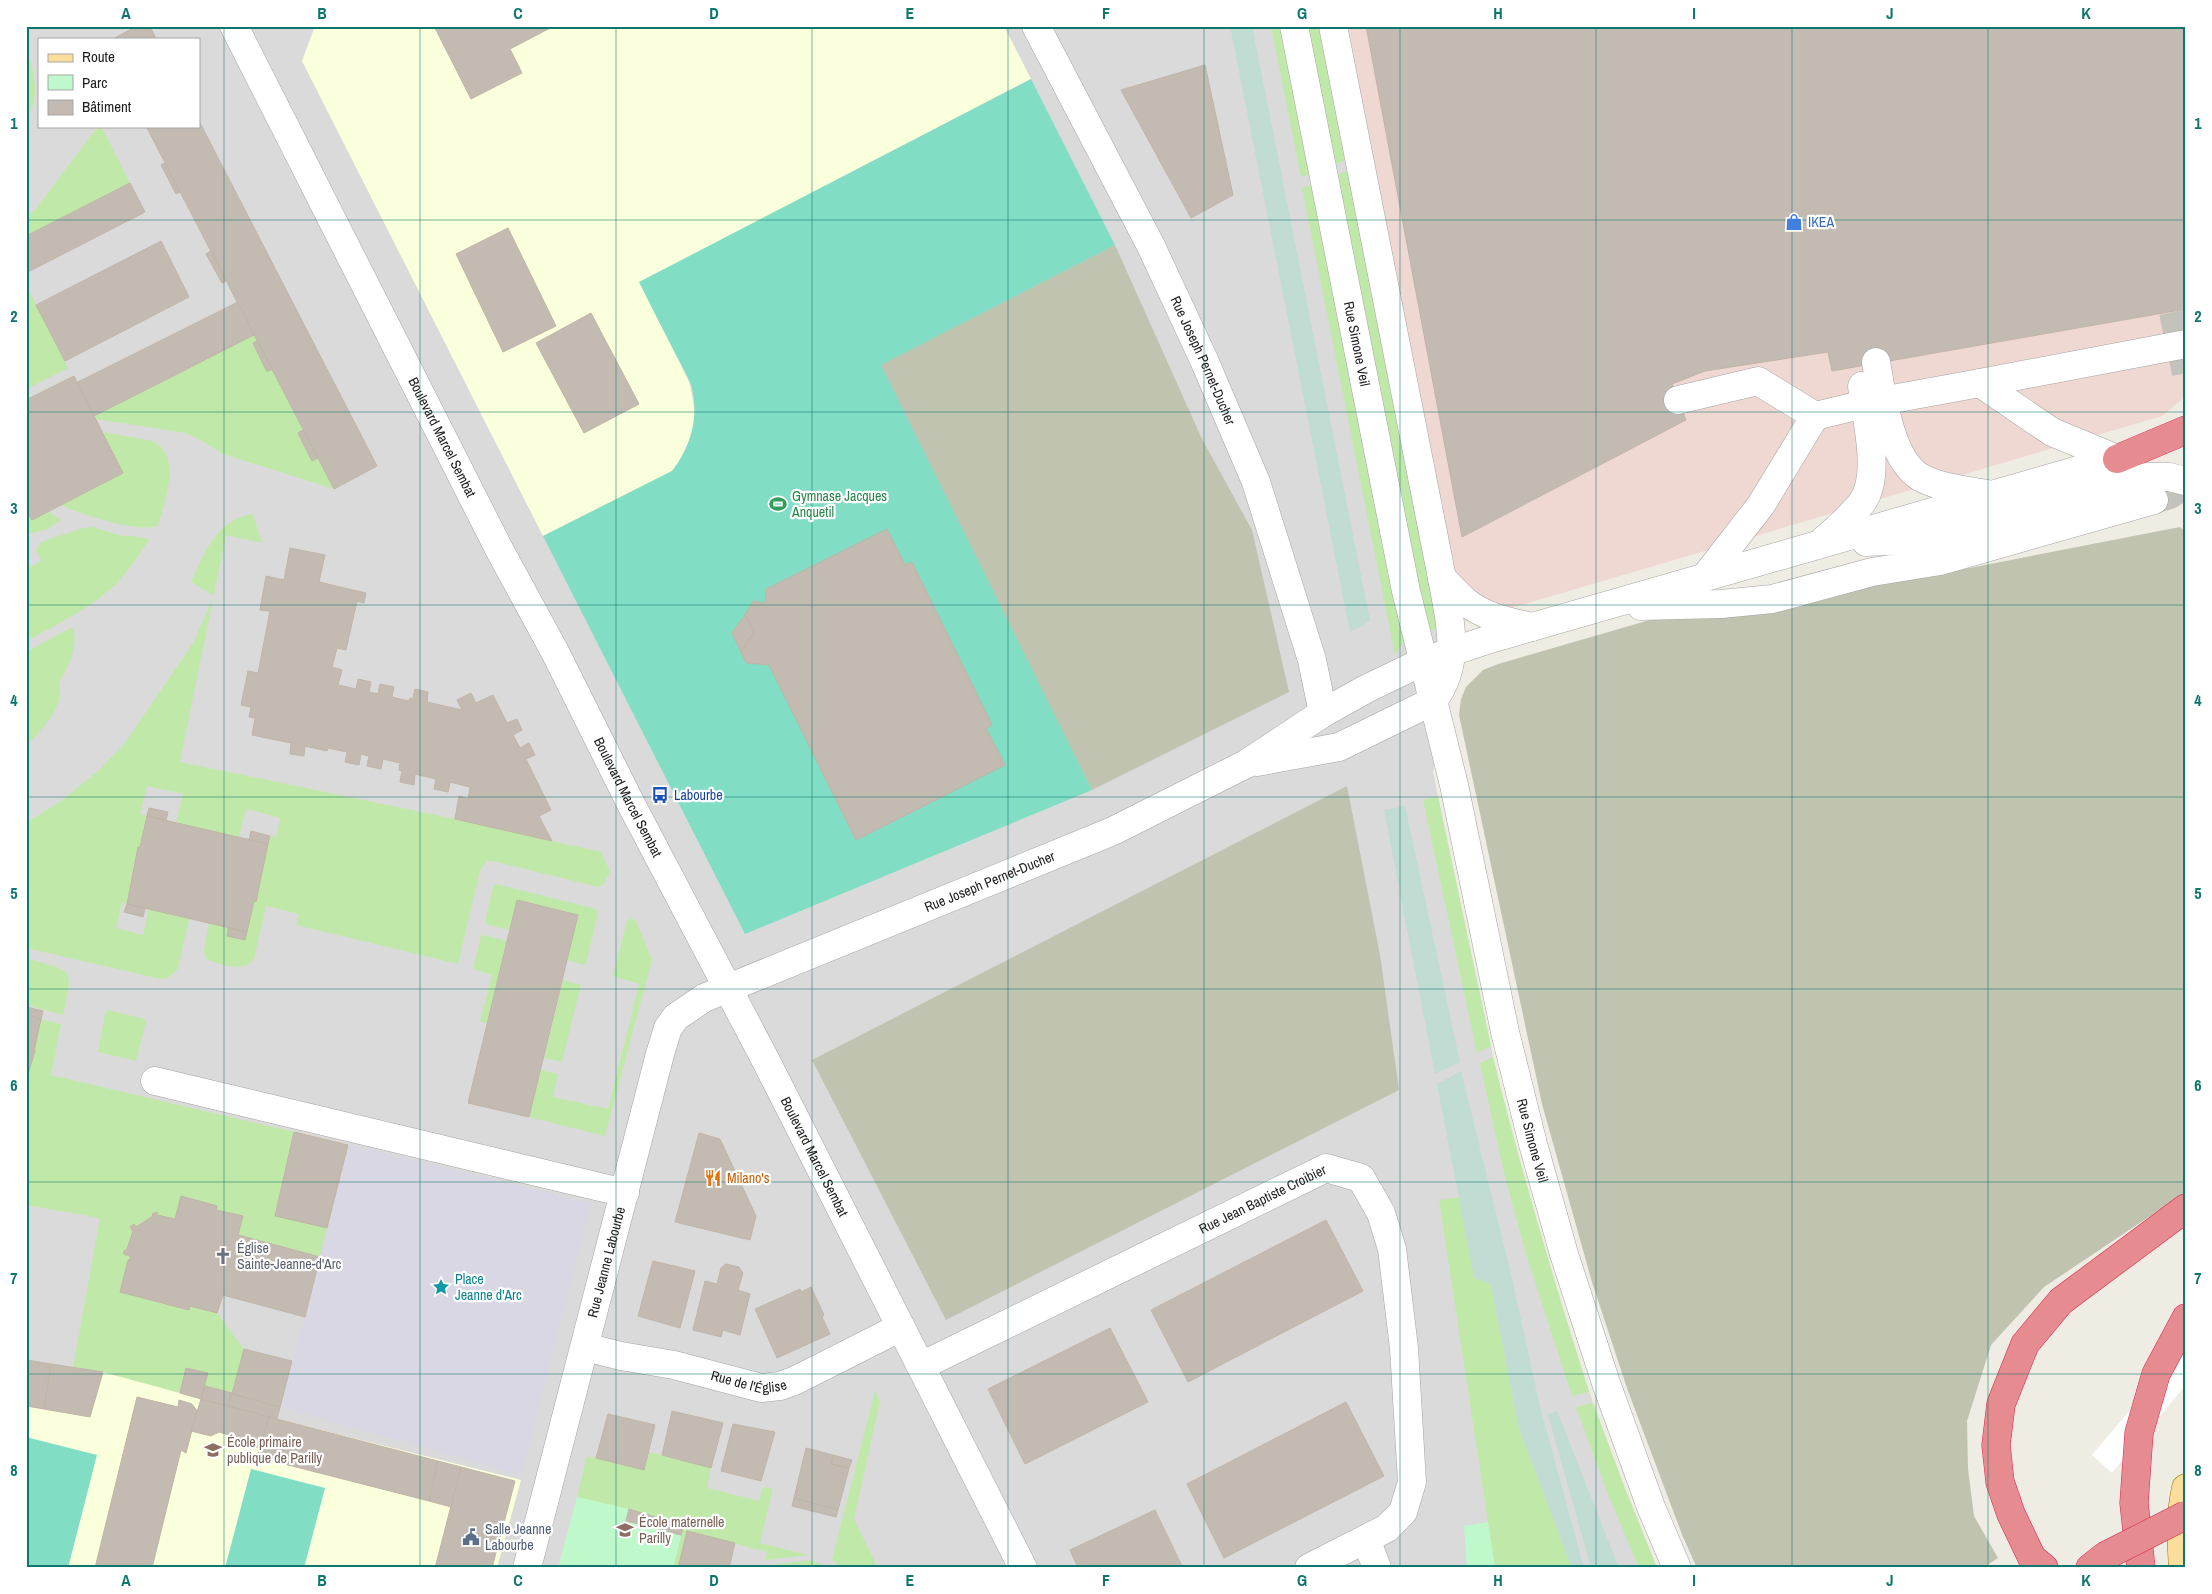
<svg xmlns="http://www.w3.org/2000/svg" width="2212" height="1594" font-family="'Archivo Narrow',sans-serif">
<rect width="100%" height="100%" fill="#eeece3"/>
<path fill="#dbdada" fill-rule="evenodd" d="M26,26H1342L1460,623L1433,772L1435,782L1493,1057L1513,1140L1550,1271L1593,1403L1624,1486L1657,1568H26ZM39,39H199V126H39Z"/>
<path fill="#efd7d2" d="M1342,26H2186V396L2162,416L1460,623Z"/>
<g fill="#faffdc">
<path d="M315,26H1004L1031,79L640,282L690,384L695,413L694,427L690,439L679,462L672,471L543,536L302,61Z"/>
<path d="M26,1360L103,1372L277,1419L521,1480L497,1568H26Z"/>
</g>
<g fill="#c0c3af">
<path d="M1115,245L1202,439L1252,530L1289,692L1092,790L958,525L880,365Z"/>
<path d="M2180,527L2186,532V1192L2044,1287L1991,1345L1967,1421L1968,1469L1974,1516L1998,1558L1983,1568H1697L1683,1537L1628,1391L1592,1282L1542,1104L1459,715L1461,699L1466,687L1483,670L1498,664L1660,617L1870,581L1949,572Z"/>
<path d="M1347,786L1380,955L1399,1090L946,1320L812,1060Z"/>
</g>
<g fill="#c0e9a9">
<path d="M1271,26H1285L1314,173L1301,177Z"/>
<path d="M1305,26H1323L1349,159L1331,166Z"/>
<path d="M26,47C34,70 41,98 26,120Z"/>
<path d="M101,126L130,183L26,236V216L35,210L95,130Z"/>
<path d="M1351,170L1439,628L1426,631L1335,175Z"/>
<path d="M1316,183L1404,637L1402,644L1395,655L1302,188Z"/>
<path d="M26,285L68,368L26,389Z"/>
<path d="M254,335L257,341L253,343L267,371L272,369L303,430L298,433L312,460L318,458L334,489L223,454L195,437L185,433L96,419L94,416Z"/>
<path d="M103,432L152,441C183,454 165,501 158,525C141,535 78,513 60,505L123,473Z"/>
<path d="M26,510L32,520L48,511L61,520L48,529L29,534L26,531Z"/>
<path d="M253,514L262,543L226,535L180,762L455,819L601,852L610,872L603,885L598,887L493,861H487L480,871L458,964L296,925L299,914L266,906L254,959C244,973 220,965 206,959L204,950L209,923L228,928L227,936L245,940L254,901H256L270,836L276,837L280,818L246,809L239,837L176,823L183,794L147,786L140,814L147,816L140,847H138L127,904L122,903L116,928L143,935L149,909L189,919L178,969L168,978L160,979L26,948V823L61,801L98,771L125,743L193,643L214,596L191,582C204,553 217,519 253,514Z"/>
<path d="M93,527L119,535L148,538L149,540C139,555 129,570 117,583C95,605 54,627 26,641V569L41,561L36,550L41,542L83,528Z"/>
<path d="M72,627C80,642 68,670 59,682C66,708 41,729 26,747V652Z"/>
<path d="M1438,797L1491,1046L1477,1053L1423,800Z"/>
<path d="M496,884L596,909L598,913L586,963L584,965L567,960L578,915L517,900L509,930L486,924L485,922L493,887Z"/>
<path d="M632,918L636,921L652,960L605,1136L529,1117L541,1070L558,1074L553,1097L608,1109L639,984L613,976L627,921Z"/>
<path d="M484,935L507,941L487,1023L480,1022L492,975L473,969L481,936Z"/>
<path d="M28,959C74,971 74,968 63,1015L26,1005V960Z"/>
<path d="M563,980L581,985L562,1062L544,1058Z"/>
<path d="M109,1010L144,1019L146,1022L136,1061L98,1052L105,1014Z"/>
<path d="M41,1019L61,1024L51,1075L294,1132L275,1215L327,1228L320,1257L238,1235L243,1216L216,1210L175,1219L157,1215V1212L153,1214V1216L136,1227L134,1224L130,1227L133,1231L127,1249L123,1252L125,1255H129L131,1259L128,1260L121,1292L188,1310L190,1306L217,1313L244,1349L232,1393L205,1386L208,1373L187,1368L180,1393L103,1372L73,1367L100,1218L26,1205V1081L35,1051H34Z"/>
<path d="M1493,1057C1521,1170 1554,1281 1589,1392L1572,1396L1526,1254L1504,1173L1480,1063Z"/>
<path d="M1460,1197L1474,1277L1491,1285L1519,1428L1572,1568H1495L1439,1200Z"/>
<path d="M875,1391L880,1401L854,1519L878,1568H842L832,1560Z"/>
<path d="M1593,1403L1624,1486L1657,1568H1639L1608,1494L1576,1407Z"/>
<path d="M649,1452L711,1468L707,1488L759,1501L763,1487L773,1489L760,1543L808,1555L765,1560L767,1552L687,1531L678,1568H673L684,1524L577,1497L587,1456L644,1470Z"/>
<path d="M810,1560L833,1568H763L764,1566Z"/>
</g>
<g fill="#c0dcd3">
<path d="M1230,26H1252L1370,621L1350,632Z"/>
<path d="M1405,806L1460,1062L1435,1074L1384,810Z"/>
<path d="M1461,1071L1512,1278L1540,1407L1584,1568H1572L1519,1428L1491,1285L1474,1277L1437,1084Z"/>
<path d="M1557,1411L1619,1568H1591L1548,1414Z"/>
</g>
<g fill="#bff9cb">
<path d="M577,1497L629,1509L626,1521L681,1535L673,1568H558Z"/>
<path d="M1488,1522L1495,1568H1467L1464,1526Z"/>
</g>
<g fill="#81dec5">
<path d="M1031,79L1115,245L881,365L1092,790L745,934L543,536L672,471C691,447 700,415 691,385C686,372 678,359 672,347C661,326 650,304 639,282Z"/>
<path d="M26,1437L97,1455L68,1568H26Z"/>
<path d="M251,1469L325,1488L304,1568H225Z"/>
</g>
<path fill="#d9d7e4" d="M348,1145L591,1203L521,1475L280,1407L305,1317Z"/>
<path fill="#fff" d="M2186,1344V1385L2112,1473L2092,1455Z"/>
<g fill="#c3bbb2" stroke="#c0b4a5">
<path d="M137,26H150L156,39H113Z"/>
<path d="M434,26H554L510,49L522,73L471,99Z"/>
<path d="M1366,26H2186V309L1832,371L1828,352L1705,371L1672,384L1686,420L1462,537Z"/>
<path d="M1205,65L1233,195L1191,218L1121,90Z"/>
<path d="M199,121L377,466L334,489L146,126H199Z"/>
<path d="M165,163L180,192L176,194L161,165Z"/>
<path d="M130,183L145,212L26,273V236Z"/>
<path d="M508,228L556,326L503,352L456,254Z"/>
<path d="M161,241L189,297L65,361L36,305Z"/>
<path d="M211,251L226,281L222,283L206,254Z"/>
<path d="M238,302L254,335L94,416L78,382Z"/>
<path d="M591,313L639,404L584,433L536,343Z"/>
<path d="M257,341L272,369L267,372L253,343Z"/>
<path d="M74,376L123,473L32,520L26,510V400Z"/>
<path d="M303,430L318,458L312,461L298,433Z"/>
<path d="M887,529L905,565L912,562L992,725L986,728L1005,765L856,840L769,665L746,663L741,652L754,632L745,615L753,601L765,603L766,589Z"/>
<path d="M290,548L325,555L319,582L366,593L364,603L357,601L346,650L337,648L332,667L342,670L338,685L356,689L358,679L371,682L369,692L378,694L380,684L394,687L392,697L409,701L410,698L413,699L415,689L428,692L427,702L462,710L457,700L471,693L476,703L493,695L507,723L517,719L522,730L513,735L520,748L529,743L535,755L526,759L551,810L539,816L552,841L455,819L459,796L468,799L470,787L450,782L448,792L434,789L436,779L415,774L414,785L400,782L402,771L399,770L400,763L383,759L381,769L367,766L369,756L361,754L359,765L345,762L347,752L328,748L327,751L305,746L304,756L290,754L291,743L252,735L255,718L249,717L251,707L241,705L248,671L258,673L270,611L260,610L266,576L284,580Z"/>
<path d="M745,615L754,632L741,652L732,633Z"/>
<path d="M149,808L168,812L166,820L147,816Z"/>
<path d="M147,816L268,844L256,902L254,901L247,932L127,904L138,847H140Z"/>
<path d="M251,831L270,836L268,844L249,840Z"/>
<path d="M517,900L578,915L529,1117L468,1103Z"/>
<path d="M127,904L145,908L143,917L124,912Z"/>
<path d="M228,928L247,932L245,940L227,936Z"/>
<path d="M26,1007L43,1011L41,1019L26,1015Z"/>
<path d="M26,1015L41,1019L34,1051H35L26,1081Z"/>
<path d="M294,1132L348,1145L327,1228L275,1216Z"/>
<path d="M699,1133L720,1139L756,1216L750,1240L675,1222Z"/>
<path d="M181,1196L217,1206L216,1210L243,1216L238,1235L320,1257L305,1317L223,1295L217,1313L190,1306L189,1310L120,1292L128,1260L131,1259L129,1255H125L123,1252L127,1249L133,1231L130,1227L134,1224L136,1227L153,1216L152,1214L157,1212V1215L175,1219Z"/>
<path d="M1326,1220L1363,1291L1188,1382L1151,1310Z"/>
<path d="M653,1261L695,1271L680,1328L638,1316Z"/>
<path d="M726,1264L739,1267L743,1273L738,1290L750,1294L740,1335L723,1330L721,1337L693,1330L705,1281L717,1284L721,1268Z"/>
<path d="M811,1287L824,1315L822,1317L830,1334L777,1358L755,1309L800,1289L801,1292Z"/>
<path d="M1110,1328L1148,1402L1025,1464L988,1389Z"/>
<path d="M244,1349L292,1361L280,1407L232,1394Z"/>
<path d="M26,1360L51,1364L44,1409L26,1406Z"/>
<path d="M51,1364L103,1372L90,1417L44,1409Z"/>
<path d="M186,1368L208,1373L201,1399L180,1393Z"/>
<path d="M205,1386L232,1393L228,1406L201,1399Z"/>
<path d="M232,1394L280,1407L277,1419L228,1406Z"/>
<path d="M137,1397L178,1407L179,1400L192,1404L197,1411L186,1453L181,1450L152,1568H95Z"/>
<path d="M201,1399L269,1417L260,1448L235,1442L232,1436L219,1432L211,1436L191,1431Z"/>
<path d="M1346,1402L1384,1476L1224,1558L1187,1484Z"/>
<path d="M672,1411L723,1423L711,1468L662,1455Z"/>
<path d="M608,1414L655,1425L644,1470L596,1458Z"/>
<path d="M269,1417L438,1461L429,1501L257,1457Z"/>
<path d="M733,1424L775,1432L761,1481L721,1471Z"/>
<path d="M806,1448L833,1455L831,1464L849,1468L838,1510L794,1498Z"/>
<path d="M833,1455L852,1460L849,1468L831,1464Z"/>
<path d="M438,1461L461,1467L451,1507L429,1501Z"/>
<path d="M461,1467L515,1481L492,1568H435Z"/>
<path d="M794,1498L838,1510L836,1517L792,1506Z"/>
<path d="M629,1509L655,1517L652,1527L626,1521Z"/>
<path d="M1155,1510L1183,1568H1078L1070,1550Z"/>
<path d="M655,1517L684,1524L681,1535L652,1527Z"/>
<path d="M687,1531L735,1543L729,1568H678Z"/>
</g>
<g fill="none" stroke-linecap="round" stroke-linejoin="round">
<g stroke="#c4c3bb" stroke-width="28" stroke-dasharray="28 14" stroke-linecap="butt">
<path d="M2173,312L2186,373"/>
<path d="M2154,500L2170,495L2186,484"/>
</g>
<g stroke="#a4a4a4" stroke-width="29">
<g id="minor">
<path id="s1" d="M234,26L499,549L555,652L631,804L765,1059L1023,1568"/>
<path id="s2" d="M1036,26L1151,246L1204,360L1256,482L1312,660L1323,713"/>
<path id="s3" d="M1294,26L1406,591L1454,785L1505,1032L1533,1144L1564,1254L1606,1383L1651,1507L1677,1568"/>
<path d="M1876,362C1882,395 1890,459 1920,477C1940,488 1965,490 1987,494"/>
<path d="M1980,383L2186,344"/>
<path d="M1678,400L1758,381L1815,416L1865,404L1980,383L2052,432L2117,459"/>
<path d="M1824,540C1838,528 1852,516 1863,501C1881,474 1866,417 1862,386"/>
<path d="M1866,542L1928,539L2147,477H2169L2186,481"/>
<path d="M1705,577L1761,505L1815,416"/>
<path d="M1442,578C1450,586 1458,595 1466,602C1484,617 1510,622 1532,627"/>
<path d="M1641,606L1721,604L1772,599L1872,572L1940,561L2154,500"/>
<path d="M1257,762L1339,747L1433,701C1462,663 1450,621 1442,578L1333,26"/>
<path d="M155,1081L625,1193"/>
<path id="s4" d="M585,1347L621,1356L674,1365L761,1388L780,1386L794,1381L901,1327"/>
<path id="s5" d="M921,1366L1326,1168L1361,1178L1381,1213L1392,1249L1404,1348L1412,1482L1403,1512L1387,1528L1309,1568"/>
<path d="M1366,1539L1377,1568"/>
<path id="s6" d="M527,1568L660,1054L668,1028L676,1017L704,998L1113,831L1246,764L1323,713L1366,689L1424,661L1490,639L2117,459"/>
</g>
</g>
<g stroke="#967701" stroke-width="29">
<path id="major" d="M2183,1568C2181,1540 2180,1515 2186,1488"/>
</g>
<g stroke="#d8254c" stroke-width="29">
<g id="highway">
<path d="M2117,459L2186,430"/>
<path d="M2044,1568L2032,1558L2011,1514L2000,1482L1996,1445L2001,1404L2025,1344L2061,1301L2186,1208"/>
<path d="M2090,1568L2105,1556"/>
<path d="M2141,1568L2134,1503L2139,1433L2156,1374L2186,1318"/>
</g>
</g>
<use href="#minor" stroke="#fff" stroke-width="28"/>
<use href="#major" stroke="#fbde9b" stroke-width="28"/>
<use href="#highway" stroke="#e68b90" stroke-width="28"/>
<g stroke="#d8254c" stroke-width="29" stroke-linecap="butt">
<path id="highway-bridge" d="M2105,1556L2186,1515"/>
</g>
<use href="#highway-bridge" stroke="#e68b90" stroke-width="28"/>
</g>
<path fill="none" stroke="#0f766e" stroke-width="1" stroke-opacity="0.55" d="M224,26V1568M420,26V1568M616,26V1568M812,26V1568M1008,26V1568M1204,26V1568M1400,26V1568M1596,26V1568M1792,26V1568M1988,26V1568M26,220H2186M26,412H2186M26,605H2186M26,797H2186M26,989H2186M26,1182H2186M26,1374H2186"/>
<defs>
<g id="shop-bare" transform="scale(1.35)"><path d="M-5-2.5h2.3a2.7 3.5 0 0 1 5.4 0H5L5.5 6h-11ZM-1.5-2.5h3a1.5 2.3 0 0 0-3 0Z" fill="#3f7fe0" stroke="#fff" stroke-width="2.5" paint-order="stroke"/></g>
<g id="stadium-bare" transform="scale(1.35)"><path d="M0-5a6.5 5 0 1 0 0 10a6.5 5 0 1 0 0-10ZM-3.5-1.8h7v3.6h-7Z" fill="#2e9e5b" stroke="#fff" stroke-width="2.5" paint-order="stroke"/></g>
<g id="bus-bare" transform="scale(1.35)"><path d="M-5-6H5V4H4V6H2V4H-2V6H-4V4H-5ZM-3.5-4V0h7V-4ZM-3.5 1.2v1.5H-2V1.2ZM2 1.2v1.5H3.5V1.2Z" fill="#1a4fb4" stroke="#fff" stroke-width="2.5" paint-order="stroke"/></g>
<g id="restaurant-bare" transform="scale(1.35)"><path d="M-5-6h1v4h1v-4h1v4h1v-4h1v5L-1.5 .5V6h-2V.5L-5-1ZM5-6V6H3V1.5H1.5Q1.5-4 5-6Z" fill="#e8710a" stroke="#fff" stroke-width="2.5" paint-order="stroke"/></g>
<g id="church-bare" transform="scale(1.35)"><path d="M-1.2-6h2.4v3.5h3.3v2.4h-3.3V6h-2.4V-.1h-3.3v-2.4h3.3Z" fill="#6b7280" stroke="#fff" stroke-width="2.5" paint-order="stroke"/></g>
<g id="sight-bare" transform="scale(1.35)"><path d="M0-6L1.8-2.2L6-1.7L2.9 1.2L3.7 5.4L0 3.3L-3.7 5.4L-2.9 1.2L-6-1.7L-1.8-2.2Z" fill="#0f9aa8" stroke="#fff" stroke-width="2.5" paint-order="stroke"/></g>
<g id="school-bare" transform="scale(1.35)"><path d="M0-5L7-2L0 1L-7-2ZM-4 1L0 2.5L4 1V4Q0 6-4 4Z" fill="#8d6e63" stroke="#fff" stroke-width="2.5" paint-order="stroke"/></g>
<g id="civic-bare" transform="scale(1.35)"><path d="M-.6-6.5H3V-4.5H.6V-3L4-1V1h2V6H-6V1h2V-1L-.6-3ZM-1.2 2.5V6h2.4V2.5Z" fill="#5c6f8a" stroke="#fff" stroke-width="2.5" paint-order="stroke"/></g>
</defs>
<g fill-rule="evenodd">
<use href="#shop-bare" x="1794" y="222"/>
<use href="#stadium-bare" x="778" y="504"/>
<use href="#bus-bare" x="660" y="795"/>
<use href="#restaurant-bare" x="713" y="1178"/>
<use href="#church-bare" x="223" y="1256"/>
<use href="#sight-bare" x="441" y="1287"/>
<use href="#school-bare" x="213" y="1450"/>
<use href="#school-bare" x="625" y="1530"/>
<use href="#civic-bare" x="471" y="1537"/>
</g>
<g text-anchor="middle" stroke-width="4.5" stroke-linejoin="round" paint-order="stroke">
<g font-size="14" fill="#366cbe" stroke="#fff" text-anchor="start">
<text x="1808" y="227">IKEA</text>
</g>
<g font-size="14" fill="#1d1d1d" stroke="#fff">
<text dy="5" stroke="none"><textPath href="#s3" startOffset="324">Rue Simone Veil</textPath></text>
<text dy="5" stroke="none"><textPath href="#s2" startOffset="374">Rue Joseph Pernet-Ducher</textPath></text>
<text dy="5" stroke="none"><textPath href="#s1" startOffset="461">Boulevard Marcel Sembat</textPath></text>
<text dy="5" stroke="none"><textPath href="#s1" startOffset="866">Boulevard Marcel Sembat</textPath></text>
<text dy="5" stroke="none"><textPath href="#s6" startOffset="914">Rue Joseph Pernet-Ducher</textPath></text>
<text dy="5" stroke="none"><textPath href="#s3" startOffset="1140">Rue Simone Veil</textPath></text>
<text dy="5" stroke="none"><textPath href="#s1" startOffset="1271">Boulevard Marcel Sembat</textPath></text>
<text dy="5" stroke="none"><textPath href="#s5" startOffset="380">Rue Jean Baptiste Croibier</textPath></text>
<text dy="5" stroke="none"><textPath href="#s6" startOffset="316">Rue Jeanne Labourbe</textPath></text>
<text dy="5" stroke="none"><textPath href="#s4" startOffset="168">Rue de l'Église</textPath></text>
</g>
<g font-size="14" fill="#27864d" stroke="#fff" text-anchor="start">
<text x="792" y="501">Gymnase Jacques<tspan x="792" dy="16">Anquetil</tspan></text>
</g>
<g font-size="14" fill="#164399" stroke="#fff" text-anchor="start">
<text x="674" y="800">Labourbe</text>
</g>
<g font-size="14" fill="#c56008" stroke="#fff" text-anchor="start">
<text x="727" y="1183">Milano's</text>
</g>
<g font-size="14" fill="#5b616d" stroke="#fff" text-anchor="start">
<text x="237" y="1253">Église<tspan x="237" dy="16">Sainte-Jeanne-d'Arc</tspan></text>
</g>
<g font-size="14" fill="#0d838f" stroke="#fff" text-anchor="start">
<text x="455" y="1284">Place<tspan x="455" dy="16">Jeanne d'Arc</tspan></text>
</g>
<g font-size="14" fill="#785e54" stroke="#fff" text-anchor="start">
<text x="227" y="1447">École primaire<tspan x="227" dy="16">publique de Parilly</tspan></text>
<text x="639" y="1527">École maternelle<tspan x="639" dy="16">Parilly</tspan></text>
</g>
<g font-size="14" fill="#4e5e75" stroke="#fff" text-anchor="start">
<text x="485" y="1534">Salle Jeanne<tspan x="485" dy="16">Labourbe</tspan></text>
</g>
</g>
<rect width="2212" height="1594" fill="none" stroke="#ffffff" stroke-width="55"/>
<rect x="38" y="38" width="162" height="90" fill="#ffffff" stroke="#a5a5a5"/>
<rect x="48" y="54" width="25" height="8" fill="#fbde9b" stroke="#a5a5a5"/>
<text x="82" y="62" font-size="15" fill="#1d1d1d">Route</text>
<rect x="48" y="75" width="25" height="15" fill="#bff9cb" stroke="#a5a5a5"/>
<text x="82" y="88" font-size="15" fill="#1d1d1d">Parc</text>
<rect x="48" y="100" width="25" height="15" fill="#c3bbb2" stroke="#a5a5a5"/>
<text x="82" y="112" font-size="15" fill="#1d1d1d">Bâtiment</text>
<rect x="28" y="28" width="2156" height="1538" fill="none" stroke="#0f766e" stroke-width="2"/>
<g font-size="16" text-anchor="middle" font-weight="bold" fill="#0f766e">
<text x="126" y="19">A</text>
<text x="322" y="19">B</text>
<text x="518" y="19">C</text>
<text x="714" y="19">D</text>
<text x="910" y="19">E</text>
<text x="1106" y="19">F</text>
<text x="1302" y="19">G</text>
<text x="1498" y="19">H</text>
<text x="1694" y="19">I</text>
<text x="1890" y="19">J</text>
<text x="2086" y="19">K</text>
<text x="14" y="129">1</text>
<text x="2198" y="129">1</text>
<text x="14" y="322">2</text>
<text x="2198" y="322">2</text>
<text x="14" y="514">3</text>
<text x="2198" y="514">3</text>
<text x="14" y="706">4</text>
<text x="2198" y="706">4</text>
<text x="14" y="899">5</text>
<text x="2198" y="899">5</text>
<text x="14" y="1091">6</text>
<text x="2198" y="1091">6</text>
<text x="14" y="1284">7</text>
<text x="2198" y="1284">7</text>
<text x="14" y="1476">8</text>
<text x="2198" y="1476">8</text>
<text x="126" y="1586">A</text>
<text x="322" y="1586">B</text>
<text x="518" y="1586">C</text>
<text x="714" y="1586">D</text>
<text x="910" y="1586">E</text>
<text x="1106" y="1586">F</text>
<text x="1302" y="1586">G</text>
<text x="1498" y="1586">H</text>
<text x="1694" y="1586">I</text>
<text x="1890" y="1586">J</text>
<text x="2086" y="1586">K</text>
</g>
</svg>
